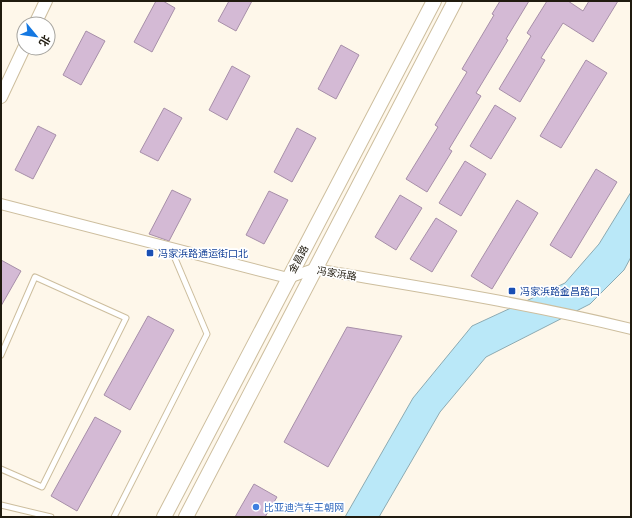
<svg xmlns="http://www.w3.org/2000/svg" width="632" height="518" font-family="Helvetica,'Noto Sans SC',sans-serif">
<rect width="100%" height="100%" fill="#fef7ea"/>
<path fill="#bae8f8" stroke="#8caab2" d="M631,192V257L624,270L590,304L486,357L440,412L379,517H345L413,398L472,326L565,283L599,244Z"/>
<g fill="#d4bad5" stroke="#a78fa9">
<path d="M156,1H163L175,8L152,52L134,42Z"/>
<path d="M229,1H252L236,31L218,21Z"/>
<path d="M500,1H529L506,39L508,40L476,93L481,96L449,149L452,151L427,192L406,179L438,127L435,125L467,72L462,69L494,15L492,14Z"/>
<path d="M547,1H568L583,11L589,1H618L593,42L563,23L541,58L545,60L520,102L499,89L531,36L527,33Z"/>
<path d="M86,31L105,41L81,85L63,75Z"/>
<path d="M341,45L359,55L336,99L318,89Z"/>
<path d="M586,60L607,73L561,148L540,136Z"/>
<path d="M232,66L250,76L227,120L209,110Z"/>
<path d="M495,105L516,118L491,159L470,146Z"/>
<path d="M164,108L182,118L158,161L140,152Z"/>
<path d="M38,126L56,135L33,179L15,170Z"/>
<path d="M297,128L316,138L292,182L274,172Z"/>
<path d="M465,161L486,174L461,216L439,203Z"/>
<path d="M596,169L617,182L571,258L550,245Z"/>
<path d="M172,190L191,199L169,241L149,234Z"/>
<path d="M269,191L288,200L264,244L246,235Z"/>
<path d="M400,195L422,208L396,250L375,237Z"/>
<path d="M517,200L538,213L492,289L471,276Z"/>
<path d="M436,218L457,231L432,272L410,259Z"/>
<path d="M1,260L21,271L1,306Z"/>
<path d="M148,316L174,330L130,410L104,395Z"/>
<path d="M347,327L402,336L328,467L284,442Z"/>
<path d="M95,417L121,431L77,511L51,496Z"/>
<path d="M254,484L277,497L265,517H235Z"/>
</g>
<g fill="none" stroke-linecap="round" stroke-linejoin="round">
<g stroke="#cdbe9e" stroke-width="7">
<g id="service">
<path d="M1,355L35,277L126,318L42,487L1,469"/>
<path d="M1,505L51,517"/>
<path d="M114,517L207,334L171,249"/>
</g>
</g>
<g stroke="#cdbe9e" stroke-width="12">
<path id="minor" d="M1,204L288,278L314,269C420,287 526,303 631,329"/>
</g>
<g stroke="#cdbe9e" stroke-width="14">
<g id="tertiary">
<path d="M35,24L46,1"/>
<path d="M1,97L24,48"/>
</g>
</g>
<g stroke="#cdbe9e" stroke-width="16">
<g id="secondary">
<path d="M164,517L434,1"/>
<path d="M186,517L455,1"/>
</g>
</g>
<use href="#service" stroke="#fff" stroke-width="5"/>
<use href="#minor" stroke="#fff" stroke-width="10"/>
<use href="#tertiary" stroke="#fff" stroke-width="12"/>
<use href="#secondary" stroke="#fff" stroke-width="14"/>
</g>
<g fill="#1a4fb4" stroke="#fff" stroke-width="1.5">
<rect x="146" y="249" width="8" height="8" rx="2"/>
<rect x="508" y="287" width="8" height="8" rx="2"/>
</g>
<circle fill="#3f7fe0" stroke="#fff" stroke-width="1.5" cx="256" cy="507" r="4"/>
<g text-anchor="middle" stroke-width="3.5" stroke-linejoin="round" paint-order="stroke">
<g font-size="10" fill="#164399" stroke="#fff" text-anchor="start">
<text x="158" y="257">冯家浜路通运街口北</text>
<text x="520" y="295">冯家浜路金昌路口</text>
</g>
<g font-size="10" fill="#201b0f" stroke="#fff">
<text transform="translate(298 259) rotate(-62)" y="4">金昌路</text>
<text transform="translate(337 273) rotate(9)" y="4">冯家浜路</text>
</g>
<g font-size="10" fill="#366cbe" stroke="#fff" text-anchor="start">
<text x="264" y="511">比亚迪汽车王朝网</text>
</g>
</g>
<rect width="632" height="518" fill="none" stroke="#201b0f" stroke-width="4"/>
<g transform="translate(36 36) rotate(119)"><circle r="19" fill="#ffffff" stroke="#a6a49f"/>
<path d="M0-3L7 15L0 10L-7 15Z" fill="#1578e1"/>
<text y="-6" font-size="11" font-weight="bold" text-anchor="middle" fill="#201b0f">北</text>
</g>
</svg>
